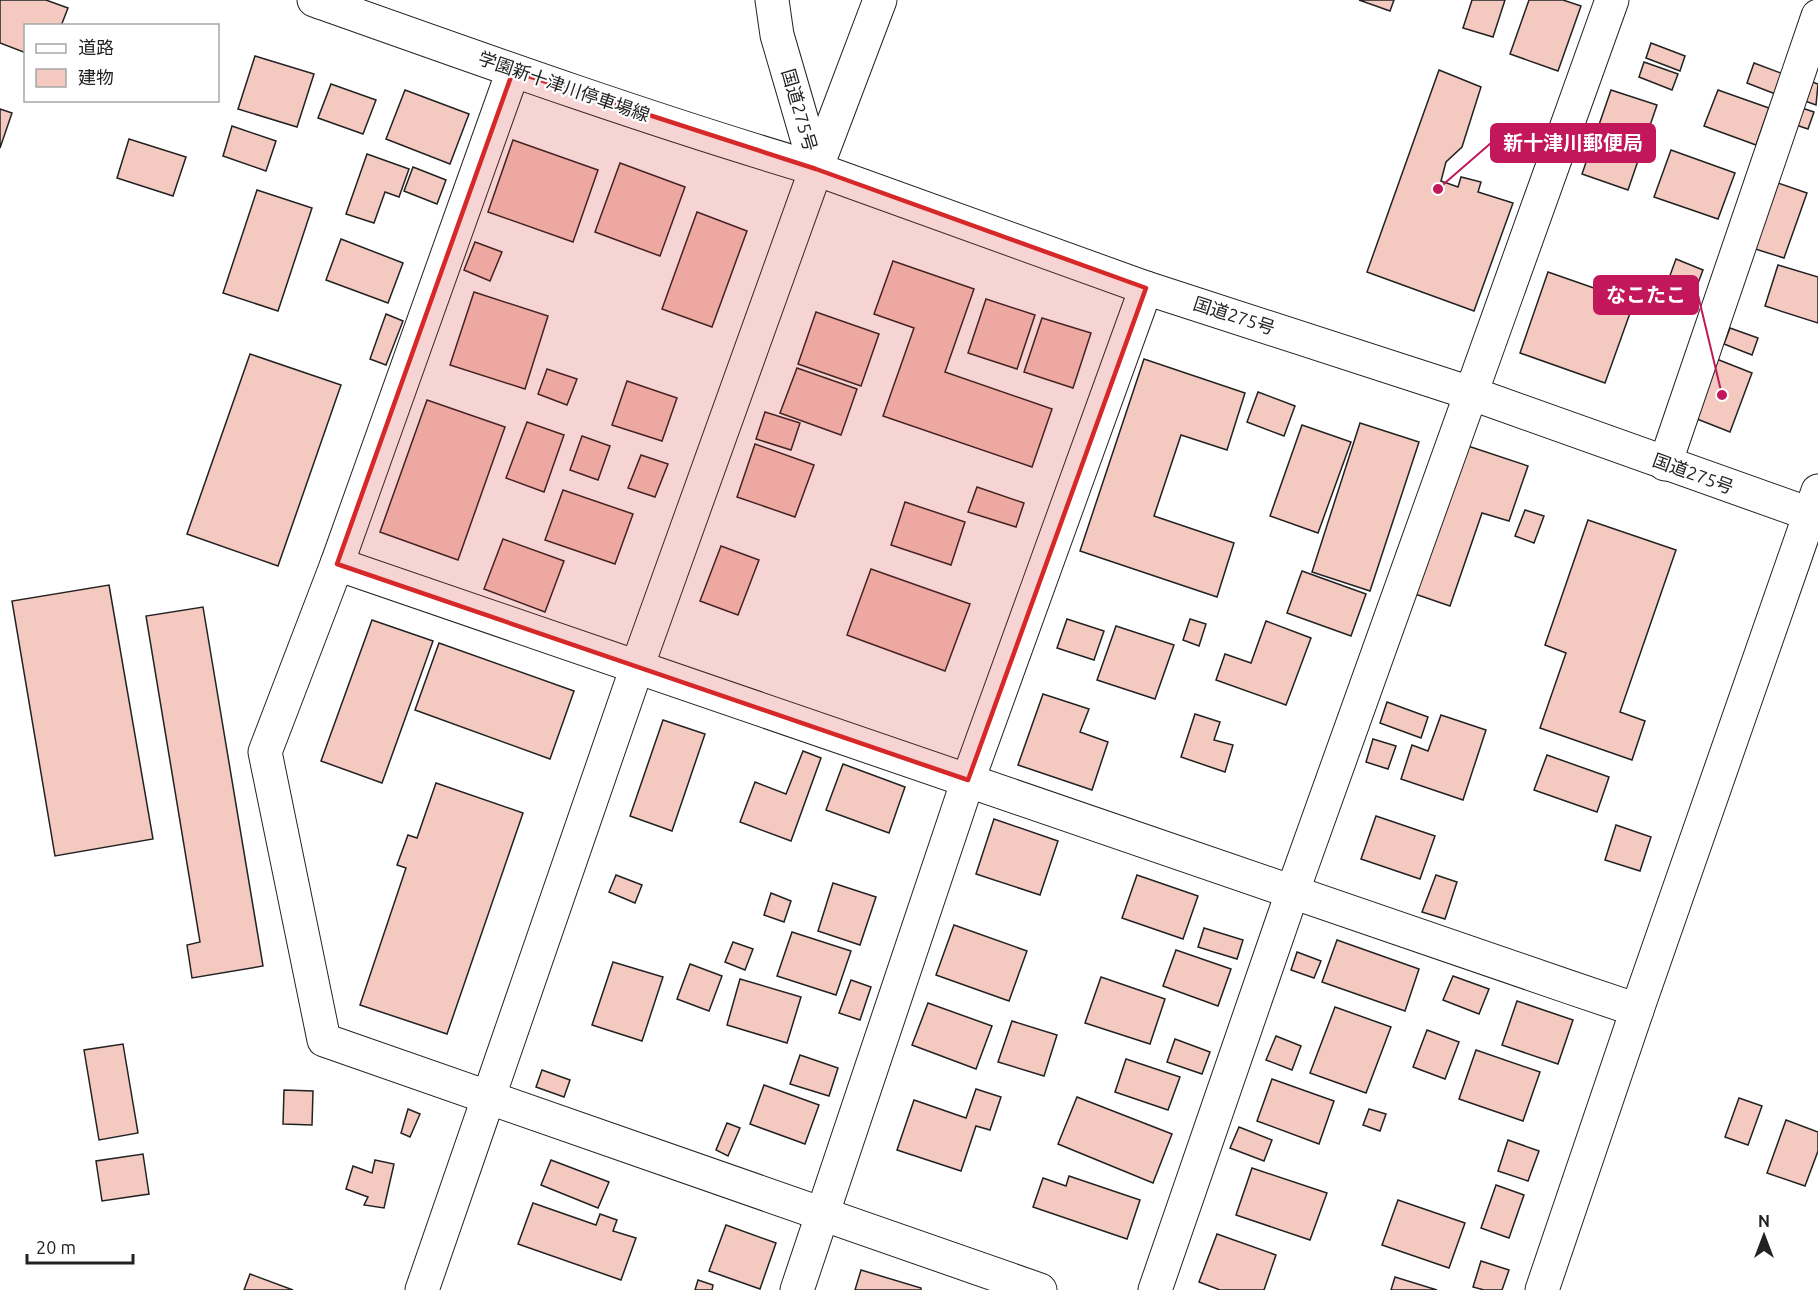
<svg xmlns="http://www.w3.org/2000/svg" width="1818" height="1290" font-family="Ubuntu,'Noto Sans JP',sans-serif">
<rect width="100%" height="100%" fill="#fff"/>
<g fill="#f3c9c0" stroke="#222" stroke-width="1.5">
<path d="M0,0H46L68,8L61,26H26V53L0,43Z"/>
<path d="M1359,0H1394L1390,11Z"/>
<path d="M1472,0H1505L1493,37L1463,28Z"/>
<path d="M1529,0H1563L1581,6L1558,71L1510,54Z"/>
<path d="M1651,43L1685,56L1680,71L1646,58Z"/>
<path d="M255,56L314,74L297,127L238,109Z"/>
<path d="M1644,62L1678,74L1672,90L1639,77Z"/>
<path d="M1754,63L1786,75L1778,95L1747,83Z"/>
<path d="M1439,70L1481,87L1462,147L1446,162L1441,181L1458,187L1461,177L1481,182L1478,192L1513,203L1474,311L1367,272Z"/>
<path d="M1812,82L1818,84L1816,105L1805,101Z"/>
<path d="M331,84L376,100L363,134L318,118Z"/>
<path d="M405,90L469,114L450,164L386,139Z"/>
<path d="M1611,90L1657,105L1628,190L1582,174Z"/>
<path d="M1718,90L1769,108L1756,145L1704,126Z"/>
<path d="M1802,108L1814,112L1808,129L1796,125Z"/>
<path d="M0,109L12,113L0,148Z"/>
<path d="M232,126L276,141L266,171L223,156Z"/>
<path d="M129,139L186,157L173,196L117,178Z"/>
<path d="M513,140L598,170L573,242L488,212Z"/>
<path d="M1671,150L1735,173L1718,219L1654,197Z"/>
<path d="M367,154L409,169L399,197L385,192L374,223L346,214Z"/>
<path d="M620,163L685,187L660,256L595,232Z"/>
<path d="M413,167L446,180L437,204L404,191Z"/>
<path d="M1772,181L1807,193L1784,258L1749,247Z"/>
<path d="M257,190L312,208L278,311L223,293Z"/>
<path d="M697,212L747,231L712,327L662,309Z"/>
<path d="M341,239L403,263L388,303L326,280Z"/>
<path d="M475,242L502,252L490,281L464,270Z"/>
<path d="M1676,259L1703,270L1692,299L1665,289Z"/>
<path d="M893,261L974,289L945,372L1052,409L1032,467L883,416L914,328L874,314Z"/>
<path d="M1778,265L1818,277V323L1765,306Z"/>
<path d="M1548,272L1634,302L1605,383L1520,353Z"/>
<path d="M474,292L548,316L525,389L450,365Z"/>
<path d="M986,299L1035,315L1017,369L968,353Z"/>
<path d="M816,312L879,334L861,386L798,364Z"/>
<path d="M386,314L403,321L386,365L370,359Z"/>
<path d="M1042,318L1091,333L1073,388L1024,372Z"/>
<path d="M1730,328L1758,338L1752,355L1724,344Z"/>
<path d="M250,354L341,385L278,566L187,534Z"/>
<path d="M1714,358L1752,373L1730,432L1692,417Z"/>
<path d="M1144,359L1245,393L1227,450L1181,435L1154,516L1234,543L1217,597L1080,551Z"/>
<path d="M797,368L857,389L841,435L780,413Z"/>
<path d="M547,369L577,379L567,405L538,394Z"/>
<path d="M627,381L677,398L662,441L612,425Z"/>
<path d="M1258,392L1295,406L1284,436L1247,422Z"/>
<path d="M427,400L505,427L458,560L380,532Z"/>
<path d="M765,412L800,423L791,450L756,439Z"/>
<path d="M527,422L564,435L544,492L506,478Z"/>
<path d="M1360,423L1419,442L1370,591L1312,572Z"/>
<path d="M1302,425L1351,442L1318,533L1270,516Z"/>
<path d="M582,436L610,446L598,480L570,470Z"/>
<path d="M755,444L814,465L795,517L737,497Z"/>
<path d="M1465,445L1528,466L1509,521L1482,513L1450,606L1415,594Z"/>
<path d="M641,455L668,464L655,497L628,488Z"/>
<path d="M977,487L1024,503L1016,527L968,512Z"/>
<path d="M563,490L633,514L615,564L545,540Z"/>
<path d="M905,502L965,522L951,565L891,545Z"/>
<path d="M1525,510L1544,516L1534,543L1515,536Z"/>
<path d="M1588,520L1676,550L1620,712L1645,721L1632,760L1540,728L1566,653L1545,645Z"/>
<path d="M503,539L564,561L545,612L484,589Z"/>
<path d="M721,546L759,560L738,615L700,601Z"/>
<path d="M871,569L970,604L945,671L847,635Z"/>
<path d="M1302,571L1366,594L1351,636L1287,613Z"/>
<path d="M109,585L153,839L55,856L12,601Z"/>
<path d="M203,607L263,966L192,978L187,945L200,942L146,616Z"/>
<path d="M1067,619L1104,631L1094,660L1057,648Z"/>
<path d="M1190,619L1206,624L1199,646L1183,640Z"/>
<path d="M372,620L433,641L382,783L321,761Z"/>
<path d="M1266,621L1311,638L1286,705L1216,680L1225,654L1251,663Z"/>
<path d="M1116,626L1174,645L1155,699L1097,680Z"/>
<path d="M439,643L574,691L550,759L415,710Z"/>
<path d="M1043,694L1089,709L1080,732L1108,742L1092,790L1018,765Z"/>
<path d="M1387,702L1428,717L1421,738L1380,723Z"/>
<path d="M1195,714L1220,722L1214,740L1233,745L1225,772L1181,757Z"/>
<path d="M1441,715L1486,730L1463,800L1401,779L1412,745L1428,751Z"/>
<path d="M663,720L705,734L672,831L630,816Z"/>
<path d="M1373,739L1396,746L1388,769L1366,762Z"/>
<path d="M803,751L821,758L791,841L740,822L755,782L786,794Z"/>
<path d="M1547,755L1609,777L1597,812L1534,790Z"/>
<path d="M843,764L905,787L889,833L826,810Z"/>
<path d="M436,783L523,813L447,1034L360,1005L406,868L397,865L408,835L417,838Z"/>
<path d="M1376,816L1435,836L1420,879L1361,859Z"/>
<path d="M994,819L1058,841L1040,895L976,874Z"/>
<path d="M1616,825L1651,837L1640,871L1605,860Z"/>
<path d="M616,875L642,885L635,903L609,892Z"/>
<path d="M1137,875L1198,896L1183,939L1122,918Z"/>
<path d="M1436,875L1457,882L1445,919L1422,912Z"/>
<path d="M833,883L876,897L860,945L818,931Z"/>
<path d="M771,893L791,901L784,922L764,915Z"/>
<path d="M954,925L1027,951L1009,1001L936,975Z"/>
<path d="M1204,928L1243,940L1237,959L1198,947Z"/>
<path d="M792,932L851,951L836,995L777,976Z"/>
<path d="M1337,940L1419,969L1405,1011L1322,982Z"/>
<path d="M733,942L753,949L745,970L725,962Z"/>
<path d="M1176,950L1231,969L1218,1006L1163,986Z"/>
<path d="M1297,952L1321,961L1314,978L1291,970Z"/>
<path d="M613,962L663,977L642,1041L592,1025Z"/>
<path d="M690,964L722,976L709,1011L677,999Z"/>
<path d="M1453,976L1489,989L1479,1014L1443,1000Z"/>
<path d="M1101,977L1165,999L1150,1044L1085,1023Z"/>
<path d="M740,979L801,997L787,1043L727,1025Z"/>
<path d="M851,980L871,987L860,1020L839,1013Z"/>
<path d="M1517,1001L1573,1020L1558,1064L1502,1045Z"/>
<path d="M928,1003L992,1026L976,1069L912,1045Z"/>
<path d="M1335,1007L1391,1027L1366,1093L1310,1073Z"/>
<path d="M1012,1021L1057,1035L1044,1076L998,1062Z"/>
<path d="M1427,1030L1459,1042L1445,1079L1413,1067Z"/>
<path d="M1276,1036L1301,1046L1292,1070L1266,1060Z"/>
<path d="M1175,1039L1210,1052L1202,1074L1167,1062Z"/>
<path d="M123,1044L138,1133L99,1140L84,1050Z"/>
<path d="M1476,1050L1540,1072L1523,1121L1459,1099Z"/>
<path d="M800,1055L838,1068L829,1096L790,1084Z"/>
<path d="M1126,1059L1180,1077L1168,1110L1115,1092Z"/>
<path d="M542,1070L570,1080L564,1097L536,1087Z"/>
<path d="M1272,1079L1334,1101L1319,1144L1257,1121Z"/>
<path d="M764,1085L819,1105L805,1144L750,1124Z"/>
<path d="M976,1089L1001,1097L990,1130L976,1126L961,1171L897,1150L914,1100L966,1118Z"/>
<path d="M284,1090L313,1091L312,1125L283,1124Z"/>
<path d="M1077,1097L1172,1134L1153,1183L1058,1144Z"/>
<path d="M1739,1098L1762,1106L1748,1145L1725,1137Z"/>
<path d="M408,1109L420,1114L410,1137L401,1133Z"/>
<path d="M1369,1109L1386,1114L1380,1131L1363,1125Z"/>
<path d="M1786,1120L1818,1132V1151L1805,1186L1767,1173Z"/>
<path d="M727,1123L740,1128L728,1156L716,1150Z"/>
<path d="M1239,1127L1272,1140L1264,1161L1230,1148Z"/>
<path d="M1508,1140L1539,1151L1528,1181L1498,1171Z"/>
<path d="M143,1154L149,1194L102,1201L96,1161Z"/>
<path d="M375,1160L394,1164L384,1208L364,1205L368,1197L346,1189L353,1166L372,1173Z"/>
<path d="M551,1160L609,1182L598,1208L541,1185Z"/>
<path d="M1252,1168L1327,1193L1310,1240L1236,1215Z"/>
<path d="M1069,1176L1140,1200L1127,1239L1033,1207L1043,1178L1066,1186Z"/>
<path d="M1496,1185L1524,1195L1509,1238L1481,1228Z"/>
<path d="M1398,1200L1465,1223L1449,1268L1382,1245Z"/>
<path d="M533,1203L596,1225L600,1214L617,1220L613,1231L636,1238L621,1280L518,1244Z"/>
<path d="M726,1225L776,1243L760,1289L709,1271Z"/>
<path d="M1217,1234L1276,1255L1264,1290H1220L1199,1282Z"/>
<path d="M1481,1261L1509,1270L1502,1290H1484L1473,1287Z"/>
<path d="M861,1270L921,1288V1290H855Z"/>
<path d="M250,1274L293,1290H244Z"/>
<path d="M1395,1277L1437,1290H1391Z"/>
<path d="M698,1280L713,1285L712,1290H695Z"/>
</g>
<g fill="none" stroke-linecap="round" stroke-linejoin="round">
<g stroke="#222" stroke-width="35">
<g id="minor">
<path d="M513,71L337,564L265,752L324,1040L1040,1290"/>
<path d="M1665,464L1818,16"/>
<path d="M337,564C770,713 1203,863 1637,1010"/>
<path d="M422,1290L637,667L816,169L880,0"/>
<path d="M797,1290L968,780L1146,288"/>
<path d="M1155,1290L1292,893L1612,0"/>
<path d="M1542,1290L1637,1010L1818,491"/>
</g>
</g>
<g stroke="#222" stroke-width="35">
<path id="major" d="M314,0C480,59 647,119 816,169"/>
</g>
<g stroke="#222" stroke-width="35">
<path id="highway" d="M772,0L777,35L816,169L1146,288L1470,393L1818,517"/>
</g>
<use href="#minor" stroke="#fff" stroke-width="33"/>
<use href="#major" stroke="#fff" stroke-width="33"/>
<use href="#highway" stroke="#fff" stroke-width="33"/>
</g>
<path fill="#d62828" fill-opacity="0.2" stroke="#d62828" stroke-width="4.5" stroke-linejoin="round" d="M513,71L816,169L1146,288L968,780L337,564Z"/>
<g text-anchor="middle" stroke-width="4.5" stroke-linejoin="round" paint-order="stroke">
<g font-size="18" fill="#222" stroke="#fff">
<text transform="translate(564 87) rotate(19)" y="6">学園新十津川停車場線</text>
<text transform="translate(799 110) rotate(74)" y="6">国道275号</text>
<text transform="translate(1234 316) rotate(18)" y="6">国道275号</text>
<text transform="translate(1693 474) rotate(20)" y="6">国道275号</text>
</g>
</g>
<path fill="none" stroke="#c2185b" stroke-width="2" d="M1438 189L1491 143M1722 395L1698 295"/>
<g fill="#c2185b" stroke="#fff" stroke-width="2">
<circle cx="1438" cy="189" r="6"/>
<circle cx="1722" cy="395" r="6"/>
</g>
<g fill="#c2185b" stroke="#c2185b" stroke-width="2">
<rect x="1491" y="124" width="164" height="38" rx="6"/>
<rect x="1594" y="276" width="104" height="38" rx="6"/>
</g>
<g font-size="20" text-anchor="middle" font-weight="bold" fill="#fff">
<text x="1573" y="150">新十津川郵便局</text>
<text x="1646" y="302">なこたこ</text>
</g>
<rect x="24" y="24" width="195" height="78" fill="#ffffff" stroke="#a7a7a7" stroke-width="1.5"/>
<rect x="36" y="44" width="30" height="9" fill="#ffffff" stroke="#a7a7a7" stroke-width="1.5"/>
<text x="78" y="54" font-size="18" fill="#222222">道路</text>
<rect x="36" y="69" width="30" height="18" fill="#f3c9c0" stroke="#a7a7a7" stroke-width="1.5"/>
<text x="78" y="84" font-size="18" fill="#222222">建物</text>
<g transform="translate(1764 1236)" stroke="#ffffff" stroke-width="4.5" paint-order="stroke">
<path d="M0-4.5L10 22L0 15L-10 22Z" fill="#222222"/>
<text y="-9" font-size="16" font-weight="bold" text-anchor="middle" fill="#222222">N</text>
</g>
<path d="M27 1254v9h106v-9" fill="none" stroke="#222222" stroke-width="3"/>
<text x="36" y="1254" font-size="18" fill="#222222" stroke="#ffffff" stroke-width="4.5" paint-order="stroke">20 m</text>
</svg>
